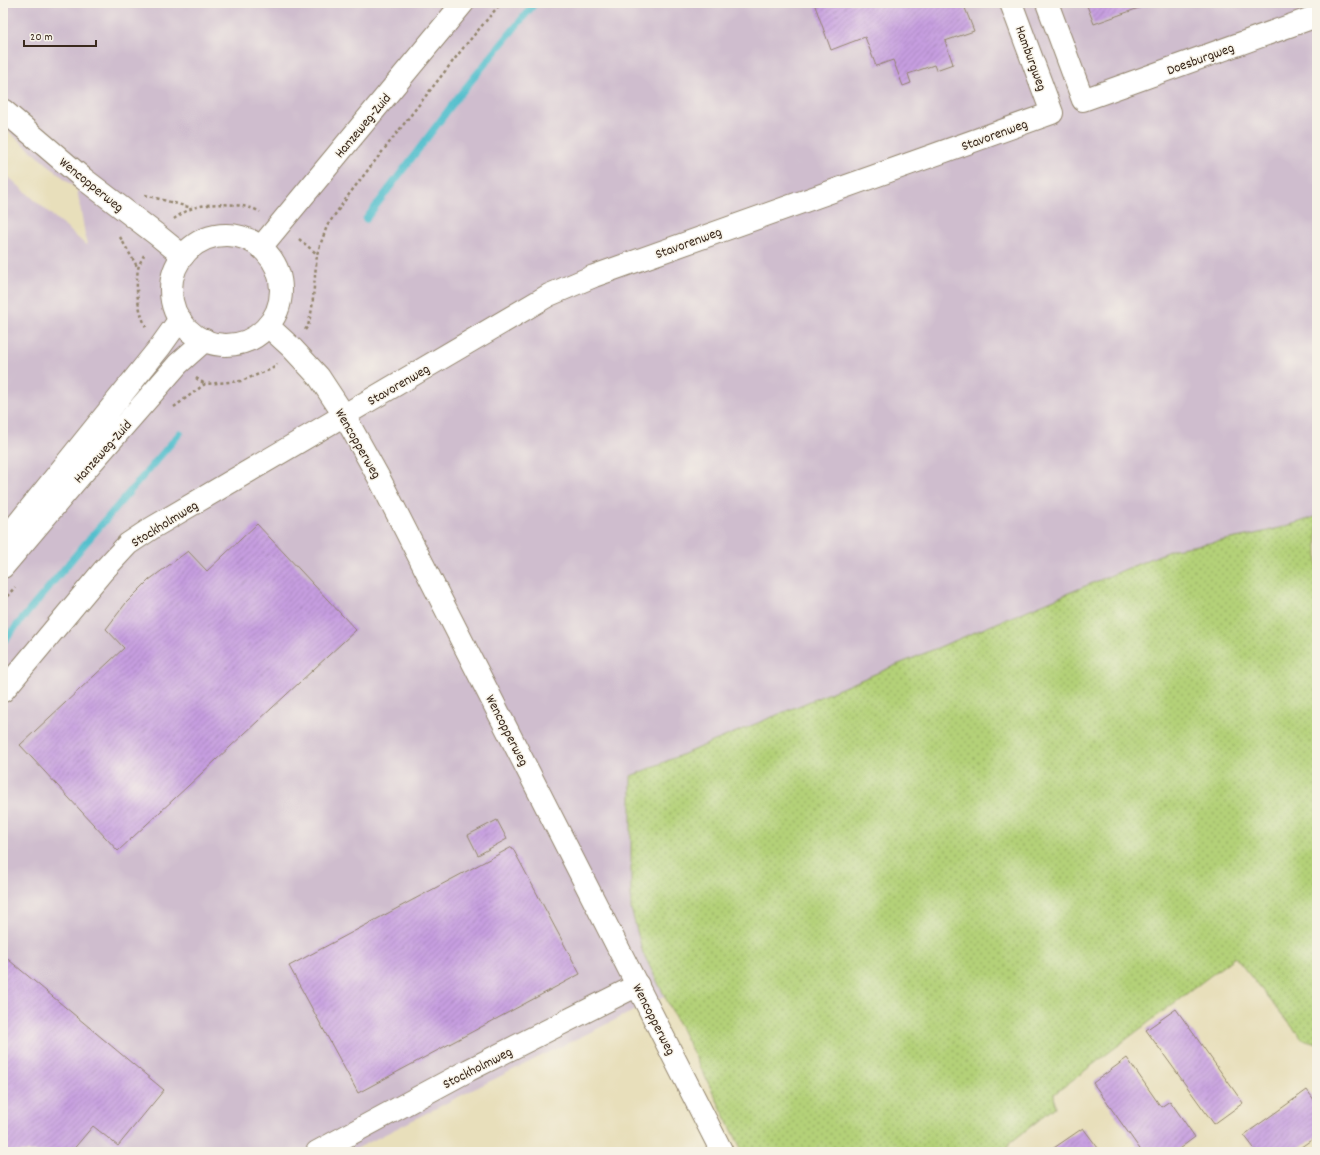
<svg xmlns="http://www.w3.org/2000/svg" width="1320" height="1155" font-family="Dekko,sans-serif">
<defs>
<pattern id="grass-dots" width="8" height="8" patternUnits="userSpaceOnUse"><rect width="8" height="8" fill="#b4d178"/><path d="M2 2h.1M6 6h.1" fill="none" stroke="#94aa62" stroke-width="1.8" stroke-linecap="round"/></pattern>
<pattern id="building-hatch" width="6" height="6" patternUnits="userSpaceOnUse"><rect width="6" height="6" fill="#c69ee0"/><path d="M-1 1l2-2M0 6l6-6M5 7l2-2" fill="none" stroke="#a281b5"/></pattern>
</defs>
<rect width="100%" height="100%" fill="#f7f3e8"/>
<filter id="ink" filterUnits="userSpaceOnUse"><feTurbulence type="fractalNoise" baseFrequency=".025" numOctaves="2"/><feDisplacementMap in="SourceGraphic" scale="8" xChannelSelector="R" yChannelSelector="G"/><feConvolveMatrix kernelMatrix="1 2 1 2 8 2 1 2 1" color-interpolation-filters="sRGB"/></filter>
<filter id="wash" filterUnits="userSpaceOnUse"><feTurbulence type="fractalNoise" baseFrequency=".012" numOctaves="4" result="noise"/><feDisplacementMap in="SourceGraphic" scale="16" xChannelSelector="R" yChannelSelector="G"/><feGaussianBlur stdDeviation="0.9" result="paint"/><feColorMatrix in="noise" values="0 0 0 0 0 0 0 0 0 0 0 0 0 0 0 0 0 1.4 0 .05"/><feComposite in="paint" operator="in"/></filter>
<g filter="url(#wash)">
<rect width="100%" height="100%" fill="#e8dfbb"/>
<path fill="#cfbdce" d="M3,3H1317V516L1293,525L1262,534L1174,549L631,776L643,953L664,996L466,1093L350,1152H3V172L87,246L77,189L3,127Z"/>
<path fill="url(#grass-dots)" stroke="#787e4b" d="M1317,516V1043L1302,1039L1235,957L1054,1094L1055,1107L1010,1143L1005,1152H743L643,953L631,909V776L1174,549C1223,541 1271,533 1317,516Z"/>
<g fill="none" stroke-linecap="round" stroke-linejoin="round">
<g stroke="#53bfcd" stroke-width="7">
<path d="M366,219L458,97L535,3"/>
<path d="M3,642L84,545L180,433"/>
</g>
</g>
<g id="blocks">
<g fill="url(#building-hatch)">
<path d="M814,3H963L974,31L945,41L953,64L936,70L934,65L908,74L911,83L903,86L893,60L876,66L865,37L831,50Z"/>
<path d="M1086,3H1153L1094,24Z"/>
<path d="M257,524L356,630L118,851L20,745L124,648L106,629L126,603L149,580L188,551L207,571Z"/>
<path d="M497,820L507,839L478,855L468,835Z"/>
<path d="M512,847L580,974L358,1093L289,966Z"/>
<path d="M3,955L164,1090L118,1146L93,1126L71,1152H3Z"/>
<path d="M1176,1009L1243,1103L1214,1124L1146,1030Z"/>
<path d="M1127,1058L1161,1107L1170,1101L1195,1137L1175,1152H1142L1093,1083Z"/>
<path d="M1307,1090L1317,1104V1136L1294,1152H1257L1244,1135Z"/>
<path d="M1083,1128L1101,1152H1048Z"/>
</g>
</g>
</g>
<g filter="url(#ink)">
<use href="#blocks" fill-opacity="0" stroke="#92846c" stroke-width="1"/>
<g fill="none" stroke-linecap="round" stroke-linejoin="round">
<g stroke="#92846c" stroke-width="24">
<g id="minor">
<path d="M1047,3L1083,100L1317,16"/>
<path d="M3,110L84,179L156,234L183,256"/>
<circle cx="226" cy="290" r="55"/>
<path d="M261,247L463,3"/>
<path d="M268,326L292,348L319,377L344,415L379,478L722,1152"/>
<path d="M3,542L160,347L180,319"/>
<path d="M3,567L74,483L178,364L205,340"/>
<path d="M3,691L103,571L128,544L152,528L549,295L594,276L1052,113L1011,3"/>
<path d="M317,1152L469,1070L638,985"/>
</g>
</g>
<g stroke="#92846c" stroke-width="2.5" stroke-dasharray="3 3" stroke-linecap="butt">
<path d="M145,195L192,208"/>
<path d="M174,219C179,215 186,211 193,208C209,202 246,203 260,212"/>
<path d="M120,237L138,268"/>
<path d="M299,239L317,254"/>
<path d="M144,255C142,259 139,264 138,269C135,288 138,310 146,327"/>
<path d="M305,330L308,326L312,309L317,254L327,226L350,193L464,47L501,3"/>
<path d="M196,378L205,384"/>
<path d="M174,407L205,384L241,381L272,369L277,364"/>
<path d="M3,601L15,587"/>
</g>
<use href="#minor" stroke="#fff" stroke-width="22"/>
</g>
</g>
<g text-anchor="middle" stroke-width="3" stroke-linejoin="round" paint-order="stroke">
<g font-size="14" fill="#3b2a1e" stroke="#f7f3e8">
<text transform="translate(1032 58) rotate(70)" y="5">Hamburgweg</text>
<text transform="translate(1200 58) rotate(-20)" y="5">Doesburgweg</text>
<text transform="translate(362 125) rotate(-50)" y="5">Hanzeweg-Zuid</text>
<text transform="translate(994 134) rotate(-20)" y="5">Stavorenweg</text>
<text transform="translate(92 184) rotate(39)" y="5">Wencopperweg</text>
<text transform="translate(688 242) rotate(-20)" y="5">Stavorenweg</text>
<text transform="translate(398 384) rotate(-30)" y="5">Stavorenweg</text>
<text transform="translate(359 443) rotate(60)" y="5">Wencopperweg</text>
<text transform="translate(102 451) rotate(-48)" y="5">Hanzeweg-Zuid</text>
<text transform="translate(164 523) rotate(-32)" y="5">Stockholmweg</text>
<text transform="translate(508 730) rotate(63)" y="5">Wencopperweg</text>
<text transform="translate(655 1019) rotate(63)" y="5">Wencopperweg</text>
<text transform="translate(477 1067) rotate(-27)" y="5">Stockholmweg</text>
</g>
</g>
<rect width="1320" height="1155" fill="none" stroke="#f7f3e8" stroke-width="16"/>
<path d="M24 40v6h72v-6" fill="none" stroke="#3b2a1e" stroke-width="2"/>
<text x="30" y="40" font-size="12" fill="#3b2a1e" stroke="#f7f3e8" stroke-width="3" paint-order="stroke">20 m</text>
</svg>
